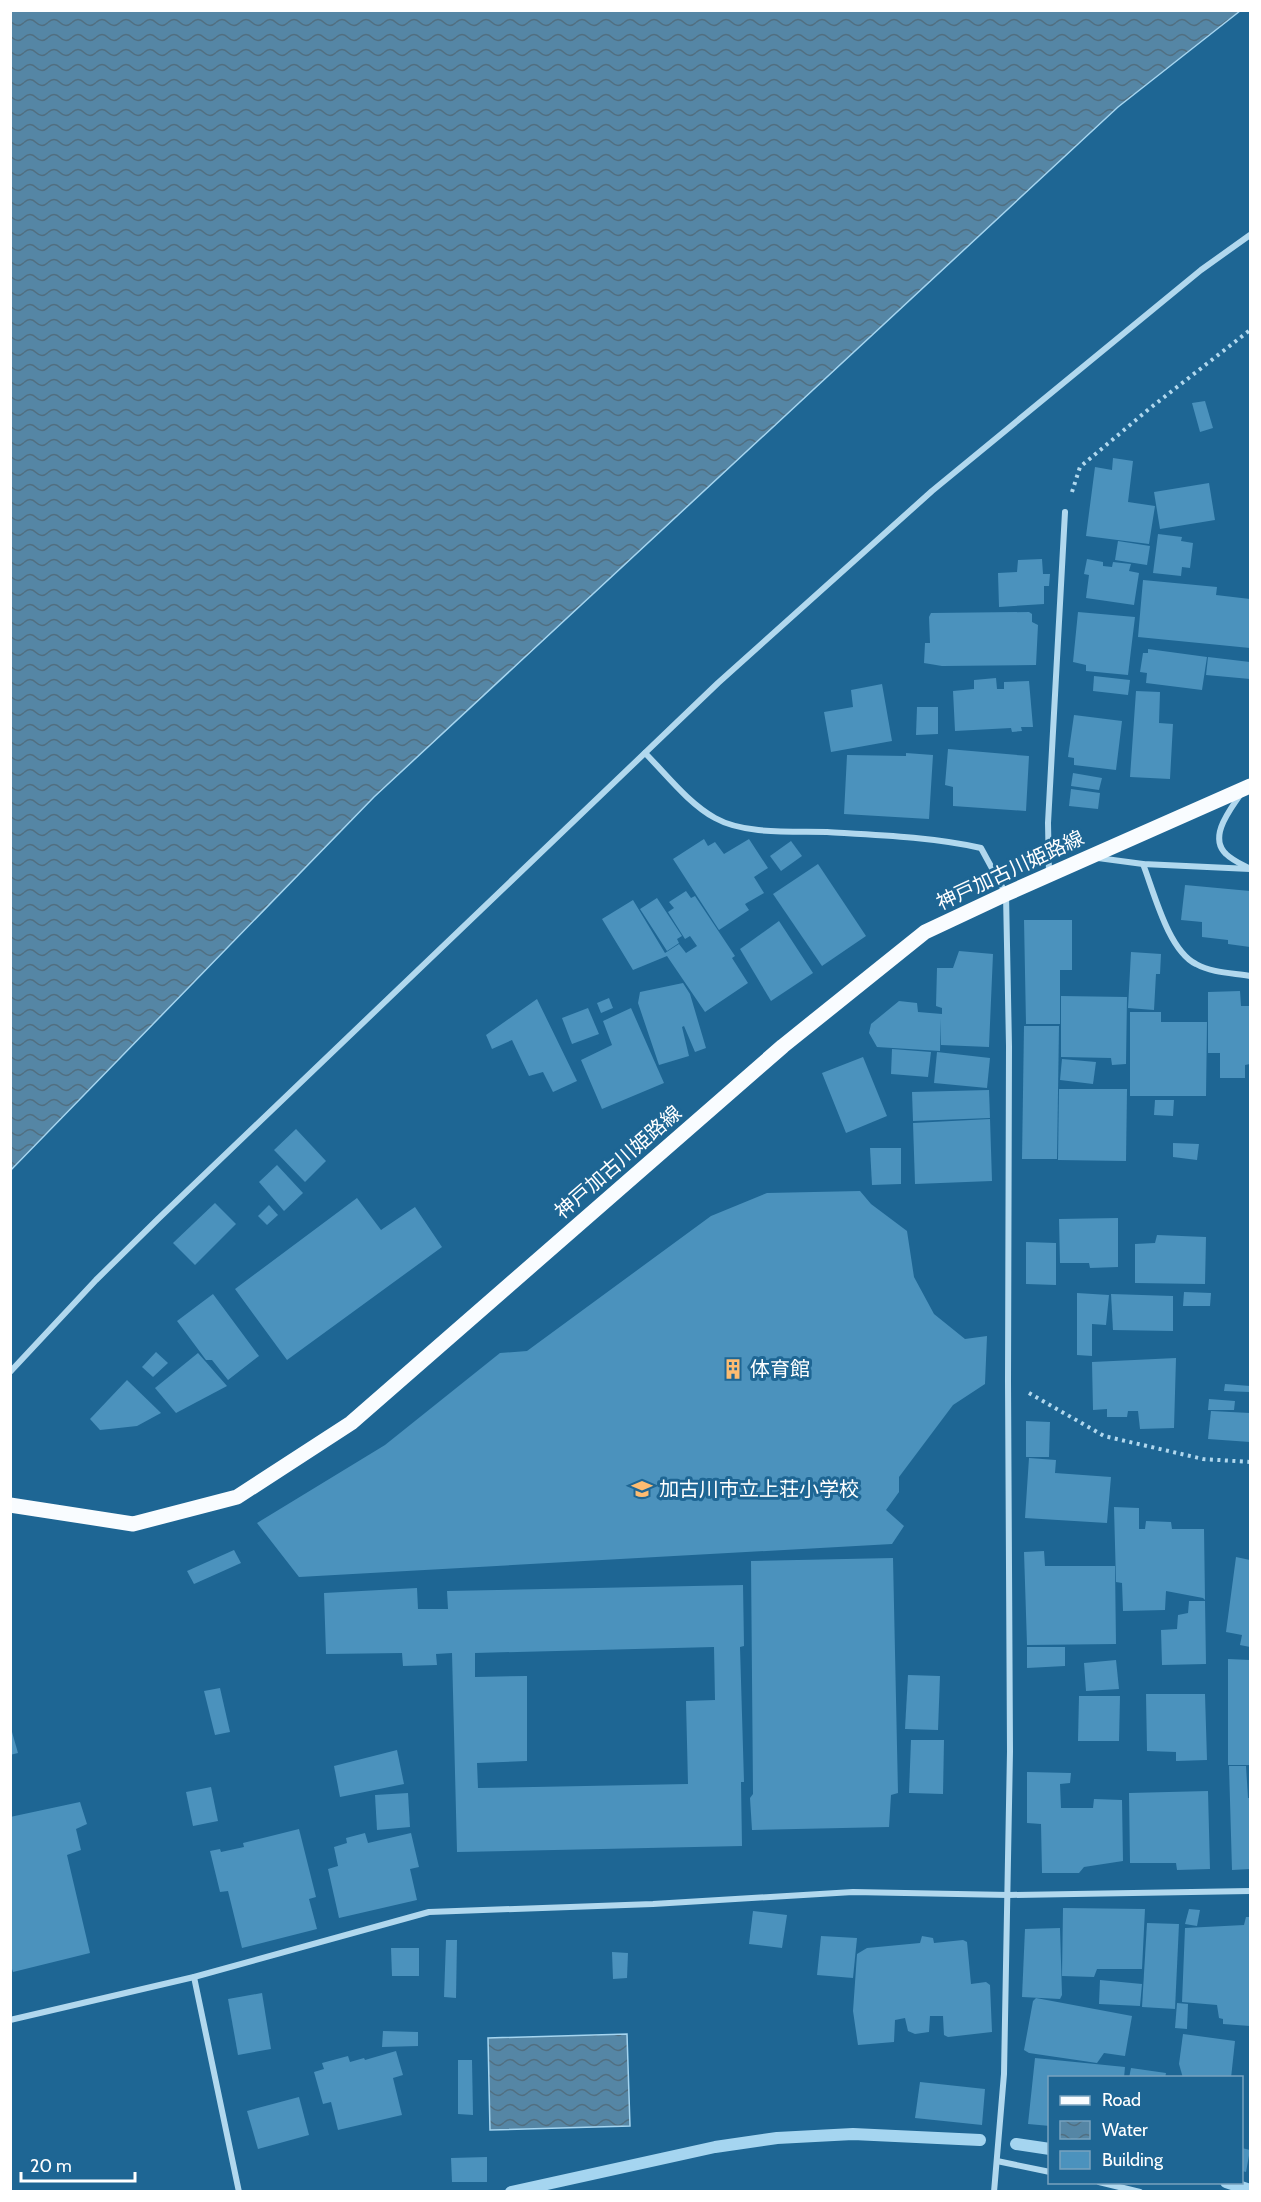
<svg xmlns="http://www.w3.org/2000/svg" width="1261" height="2202" font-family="Cabin,'Noto Sans JP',sans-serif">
<defs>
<pattern id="water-waves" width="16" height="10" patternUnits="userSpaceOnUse" patternTransform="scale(1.5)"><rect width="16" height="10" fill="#5586a5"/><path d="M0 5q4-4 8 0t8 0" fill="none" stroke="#516f81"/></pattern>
</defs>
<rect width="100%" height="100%" fill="#1e6694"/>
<g fill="url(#water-waves)" stroke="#a5d5f0" stroke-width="1.5">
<path d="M11,10H1240V11L1118,107L374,797L11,1170Z"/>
<path d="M627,2034L630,2126L490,2130L488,2038Z"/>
</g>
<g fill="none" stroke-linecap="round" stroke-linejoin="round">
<g stroke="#a5d5f0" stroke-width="12">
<path d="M1016,2144L1050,2149"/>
<path d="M1226,2182L1250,2190"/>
<path d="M511,2192L715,2147L777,2138L853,2134L980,2140"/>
</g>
</g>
<g fill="#4b92bd" fill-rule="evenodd">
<path d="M1205,401L1213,428L1200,432L1192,403Z"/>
<path d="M1113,458L1133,461L1128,502L1155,506L1149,544L1086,536L1095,467L1112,470Z"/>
<path d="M1209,483L1215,520L1160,529L1154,492Z"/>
<path d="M1158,534L1182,537L1181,541L1193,543L1190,568L1182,567L1181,576L1153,573Z"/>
<path d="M1118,541L1150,546L1147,565L1115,560Z"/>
<path d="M1042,559L1043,574H1050L1049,586H1044V604L999,607L998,573L1017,572L1018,560Z"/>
<path d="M1087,559L1103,562V566L1112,567L1113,562L1131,564L1129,571L1139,573L1134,605L1086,598L1089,575L1084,574Z"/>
<path d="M1143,580L1217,587L1216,595L1250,599V648L1138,637Z"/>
<path d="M1029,612L1032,614V622L1038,625L1036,665L942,666L924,663L925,643H930L929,617L931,613Z"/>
<path d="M1078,612L1135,617L1128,675L1086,671V665L1073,662Z"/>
<path d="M1148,649L1207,657L1202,690L1146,683L1147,673L1140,672L1143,653H1148Z"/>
<path d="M1208,657L1250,662V679L1206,675Z"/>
<path d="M1094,676L1130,680L1128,695L1093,691Z"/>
<path d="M996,678L997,689H1004V682L1029,681L1033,727H1021L1022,731L1012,732L1011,728L955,731L953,691L974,689V680Z"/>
<path d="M882,684L892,741L831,752L824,712L853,707L851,690Z"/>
<path d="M1136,691L1160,692L1159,723L1173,724L1170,779L1130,777Z"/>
<path d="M917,707H938V734L916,735Z"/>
<path d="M1074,715L1122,721L1116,770L1074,765V758L1068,757Z"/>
<path d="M948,749L1029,756L1026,811L953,806V787L945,785Z"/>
<path d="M906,753L933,755L929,819L844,814L847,755L906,756Z"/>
<path d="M1073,773L1102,778L1099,790L1071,786Z"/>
<path d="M1071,789L1100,793L1098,809L1069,806Z"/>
<path d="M704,839L708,846L715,842L724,854L749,839L768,868L754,877L764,893L745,904L749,910L719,930L673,859Z"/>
<path d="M791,841L802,856L781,871L770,856Z"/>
<path d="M818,864L866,936L822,966L773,894Z"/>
<path d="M1185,885L1250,891V947L1228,944V940L1202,937V922L1181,920Z"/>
<path d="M686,891L691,898L695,896L735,956L732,958L748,983L705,1012L667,956L633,970L602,919L633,900L665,953L679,944L686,953L697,946L690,936L685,939L668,912L674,908L669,902Z"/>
<path d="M657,898L682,936L677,939L679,943L667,951L640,909Z"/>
<path d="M1024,920H1072V970H1060V1024H1026Z"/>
<path d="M779,921L813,973L771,1001L740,949Z"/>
<path d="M959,951L993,954L989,1047L941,1045V1018L940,1051L877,1047L869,1033L871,1024L899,1001L917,1003L918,1012L942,1014V1008L936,1006L937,968H953Z"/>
<path d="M1131,952L1161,954L1160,974H1156L1154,1010L1128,1008Z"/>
<path d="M683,983L690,994L706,1048L695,1052L684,1026L682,1027L689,1056L659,1065L638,1003L640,992Z"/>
<path d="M1240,991L1241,1006H1250V1064L1245,1065V1078H1220V1053H1208V992Z"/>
<path d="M1061,996L1127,997L1126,1064L1112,1065L1111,1058L1061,1057Z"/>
<path d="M609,998L613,1008L601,1013L597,1003Z"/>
<path d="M537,999L577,1081L553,1092L543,1072L529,1076L512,1040L492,1049L486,1035Z"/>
<path d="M588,1008L599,1034L572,1044L562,1018Z"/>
<path d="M631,1008L664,1083L602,1109L581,1060L612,1045L603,1021Z"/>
<path d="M1130,1012H1161V1022H1207L1206,1096H1130Z"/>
<path d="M1024,1026H1059L1057,1159H1022Z"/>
<path d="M892,1049L931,1052L928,1077L891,1074Z"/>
<path d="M937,1052L990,1058L987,1088L934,1083Z"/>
<path d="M863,1057L887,1116L846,1133L822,1073Z"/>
<path d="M1062,1059L1096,1062L1093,1084L1060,1080Z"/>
<path d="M1059,1089H1127L1126,1161L1058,1160Z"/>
<path d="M989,1090L990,1118L913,1121L912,1092Z"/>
<path d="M1155,1100H1174L1173,1116L1154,1115Z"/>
<path d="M990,1119L992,1181L915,1184L913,1123Z"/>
<path d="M296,1129L326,1161L305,1182L274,1150Z"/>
<path d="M1173,1143L1199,1144L1197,1160L1173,1157Z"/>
<path d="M870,1148H901V1184L872,1185Z"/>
<path d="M277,1165L303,1193L284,1211L259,1182Z"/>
<path d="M860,1191L871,1204L907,1231L914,1277L934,1314L965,1339L987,1336L985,1384L953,1405L899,1477V1492L886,1510L904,1526L892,1544L299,1577L257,1523L385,1445L500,1353L527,1351L711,1216L767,1193Z"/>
<path d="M357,1198L381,1230L415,1207L442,1247L287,1360L235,1289Z"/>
<path d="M215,1203L236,1224L195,1265L173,1243Z"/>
<path d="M269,1205L278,1215L267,1225L258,1216Z"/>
<path d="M1118,1218V1267L1090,1268L1089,1263H1060L1059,1219Z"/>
<path d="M1157,1235L1206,1237L1205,1284L1135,1283V1244L1155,1243Z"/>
<path d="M1026,1242L1056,1243V1285L1026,1284Z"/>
<path d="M1184,1292L1211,1293L1210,1306H1183Z"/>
<path d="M1077,1293L1109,1295L1106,1325L1092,1324V1356L1077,1355Z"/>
<path d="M213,1294L259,1356L228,1380L212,1360H206L177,1321Z"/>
<path d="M1111,1294L1173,1296V1331L1113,1330Z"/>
<path d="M156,1352L168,1363L153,1377L142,1367Z"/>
<path d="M198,1353L227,1386L176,1413L155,1388Z"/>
<path d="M1176,1358L1174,1428L1140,1429L1138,1411H1128L1127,1417H1107V1409L1093,1410L1092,1362Z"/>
<path d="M127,1380L161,1413L137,1426L100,1430L90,1419Z"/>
<path d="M1225,1384L1250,1386L1249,1392L1224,1391Z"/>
<path d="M1209,1399L1235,1401L1234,1410H1208Z"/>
<path d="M1211,1411L1250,1413V1442L1208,1439Z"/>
<path d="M1026,1421L1050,1422L1049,1457H1026Z"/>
<path d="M1029,1458L1056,1460L1055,1473L1111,1477L1107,1523L1025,1518Z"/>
<path d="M1114,1507L1139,1508V1529H1145L1146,1521L1171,1522L1172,1529H1204L1205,1600L1203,1598L1166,1591L1165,1610L1123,1611L1122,1583L1116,1582Z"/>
<path d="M234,1550L241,1563L194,1584L187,1571Z"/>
<path d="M1044,1551L1045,1566H1115L1116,1644L1027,1645L1024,1552Z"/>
<path d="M1236,1557L1250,1560V1647L1240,1645L1242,1635L1226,1632Z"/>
<path d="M893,1558L898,1793L891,1795L889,1827L752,1830L750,1798L753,1794L751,1561Z"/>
<path d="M743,1585L744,1646L740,1647L744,1782H741L742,1846L457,1852L452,1653L436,1654L437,1665L403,1666L402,1653L326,1654L324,1593L417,1588L418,1609H448L447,1591ZM714,1647L715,1700L686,1701L688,1784L478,1788L477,1763L527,1761V1676L475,1677V1653Z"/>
<path d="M1189,1601H1205L1206,1664L1162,1665L1161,1630L1177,1629L1178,1615L1188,1613Z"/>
<path d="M1027,1647H1065V1666L1027,1668Z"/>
<path d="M1228,1659L1250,1660V1765H1228Z"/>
<path d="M1116,1660L1119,1689L1086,1691L1084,1663Z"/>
<path d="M908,1675L940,1676L938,1730L905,1729Z"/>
<path d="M220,1688L230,1732L215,1735L204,1691Z"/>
<path d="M1146,1694H1205L1207,1760L1176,1761V1752L1147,1751Z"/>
<path d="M1079,1696H1120L1119,1741H1078Z"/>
<path d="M10,1725L18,1753L10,1755Z"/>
<path d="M911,1740H944L943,1794L909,1793Z"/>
<path d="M397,1750L404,1784L340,1797L334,1766Z"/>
<path d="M1229,1766H1246L1248,1798H1250V1869L1232,1870Z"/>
<path d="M1027,1772L1071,1773L1070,1783L1060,1784L1061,1808H1093L1094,1799L1122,1800L1123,1861L1084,1867L1079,1873H1042L1041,1824L1027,1823Z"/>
<path d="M211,1787L218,1821L193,1826L186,1792Z"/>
<path d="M1208,1791L1210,1869L1177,1870L1176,1863H1130L1129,1793Z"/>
<path d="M408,1793L410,1827L377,1830L375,1795Z"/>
<path d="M80,1802L87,1824L76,1829L81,1850L67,1855L90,1953L13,1972L10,1963V1817Z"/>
<path d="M299,1829L316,1897L309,1899L317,1929L242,1948L228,1891L220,1892L210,1851L220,1849L221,1852L244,1847L243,1843Z"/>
<path d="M365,1833L368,1843L411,1833L419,1867L410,1869L417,1900L339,1918L328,1869L338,1866L334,1847L347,1843L346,1838Z"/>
<path d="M1063,1908L1145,1909L1142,1969H1097L1094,1977L1062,1976Z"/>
<path d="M1189,1909L1200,1910L1197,1926L1185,1924Z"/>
<path d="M753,1911L787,1915L782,1948L749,1944Z"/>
<path d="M1246,1917H1250V2026L1223,2024V2019L1219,2018L1217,2005L1182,2002L1185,1928L1244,1925Z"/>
<path d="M1147,1923L1179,1924L1175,2009L1142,2007Z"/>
<path d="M1060,1928L1062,1995L1060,1999L1022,1997L1025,1929Z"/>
<path d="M821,1936L857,1938L853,1978L817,1975Z"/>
<path d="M922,1936L933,1938L934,1943L963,1940L967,1942L971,1984L986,1982L990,1985L992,2032L948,2037L944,2035L943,2016H930L929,2032L915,2034L908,2031L905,2018L895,2020L894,2042L858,2045L853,2011L857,1954L867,1948L920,1943Z"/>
<path d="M446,1940H457L456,1998L444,1997Z"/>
<path d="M391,1948H419V1976H392Z"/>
<path d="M612,1952L628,1953L627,1978L613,1979Z"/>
<path d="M1100,1980L1142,1984L1140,2006L1099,2004Z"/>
<path d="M262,1993L271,2049L238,2055L228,1999Z"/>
<path d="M1036,1998L1132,2016L1125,2056L1104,2053L1097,2063L1029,2053L1024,2050L1033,2001Z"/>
<path d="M1177,2003L1188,2004L1187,2029L1175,2028Z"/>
<path d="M383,2031L418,2032V2046L382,2047Z"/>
<path d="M1183,2034L1235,2041L1231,2078H1183L1179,2064Z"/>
<path d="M396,2051L403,2075L393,2078L402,2115L338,2130L331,2102L323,2104L314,2072L324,2069L322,2063L348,2056L350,2062L364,2058L365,2060Z"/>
<path d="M1035,2058L1125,2067L1124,2078H1050V2126L1028,2124Z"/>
<path d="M458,2060H472L473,2115L458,2114Z"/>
<path d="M1131,2068L1166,2073L1165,2078H1129Z"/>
<path d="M920,2082L985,2089L982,2125L915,2118Z"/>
<path d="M299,2097L309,2135L258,2149L247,2111Z"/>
<path d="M1242,2148L1250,2150L1246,2172L1242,2171Z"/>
<path d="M487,2157V2182H452L451,2158Z"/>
</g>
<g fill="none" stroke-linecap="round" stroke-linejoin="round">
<g stroke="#b1d8ee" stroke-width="4" stroke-dasharray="3 4.5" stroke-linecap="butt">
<path d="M1072,492L1080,467L1149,409L1250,330"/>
<path d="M1029,1393L1104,1436L1203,1459L1250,1462"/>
</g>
<g stroke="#b1d8ee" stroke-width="6">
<path d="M645,753C667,775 688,803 715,818C745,835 794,831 827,832C878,835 932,837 981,848L1006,894L1009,1046L1008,1381L1010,1751L1004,2074L994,2192"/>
<path d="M1240,795C1230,810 1208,837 1226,854C1232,860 1243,865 1250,869"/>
<path d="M1098,858L1143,864L1250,869"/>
<path d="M1143,864C1154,892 1168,950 1196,964C1212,973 1233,973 1250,976"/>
<path d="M1049,874L1048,823L1065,512"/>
<path d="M10,1372L96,1280L158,1219L718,683L932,491L1201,270L1250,235"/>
<path d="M194,1977L239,2192"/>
<path d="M10,2020L194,1977L429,1912L653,1904L853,1892L1009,1895L1250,1891"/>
<path d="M997,2161L1050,2172"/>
<path d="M1099,2182L1140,2192"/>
</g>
<path stroke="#f9fcff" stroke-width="15" d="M10,1505L133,1524L237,1497L351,1423L783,1046L925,932L1006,894L1250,786"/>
</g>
<defs>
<g id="building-bare" transform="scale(1.62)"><path d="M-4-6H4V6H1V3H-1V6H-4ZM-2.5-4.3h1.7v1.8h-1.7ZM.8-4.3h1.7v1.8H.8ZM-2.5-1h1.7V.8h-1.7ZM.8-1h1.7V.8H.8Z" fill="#fdbc71" stroke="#1e6694" stroke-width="2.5" paint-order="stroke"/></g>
<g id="school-bare" transform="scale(1.62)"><path d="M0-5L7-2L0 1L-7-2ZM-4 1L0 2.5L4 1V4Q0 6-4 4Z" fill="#fdbc71" stroke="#1e6694" stroke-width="2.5" paint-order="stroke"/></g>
</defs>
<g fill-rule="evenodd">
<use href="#building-bare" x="733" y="1369"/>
<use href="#school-bare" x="642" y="1489"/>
</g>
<g text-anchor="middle" stroke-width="6" stroke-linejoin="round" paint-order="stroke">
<g font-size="20" fill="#fff" stroke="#1e6694">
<text transform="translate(1010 870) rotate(-25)" y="7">神戸加古川姫路線</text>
<text transform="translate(618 1162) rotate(-41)" y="7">神戸加古川姫路線</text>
</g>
<g font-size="20" fill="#fff" stroke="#1e6694" text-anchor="start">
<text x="750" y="1376">体育館</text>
<text x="659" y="1496">加古川市立上荘小学校</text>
</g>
</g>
<rect width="1261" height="2202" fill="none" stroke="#ffffff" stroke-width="24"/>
<rect x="1048" y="2076" width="195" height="108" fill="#1e6694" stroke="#78a3bf" stroke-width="1.5"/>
<rect x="1060" y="2096" width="30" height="9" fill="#f9fcff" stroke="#78a3bf" stroke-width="1.5"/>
<text x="1102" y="2106" font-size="18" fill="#ffffff">Road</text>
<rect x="1060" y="2121" width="30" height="18" fill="url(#water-waves)" stroke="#78a3bf" stroke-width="1.5"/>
<text x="1102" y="2136" font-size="18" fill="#ffffff">Water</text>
<rect x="1060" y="2151" width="30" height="18" fill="#4b92bd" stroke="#78a3bf" stroke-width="1.5"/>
<text x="1102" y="2166" font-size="18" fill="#ffffff">Building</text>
<path d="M21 2172v9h114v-9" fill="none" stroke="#ffffff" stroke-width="3"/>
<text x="30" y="2172" font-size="18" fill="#ffffff" stroke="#1e6694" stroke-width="4.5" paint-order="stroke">20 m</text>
</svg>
